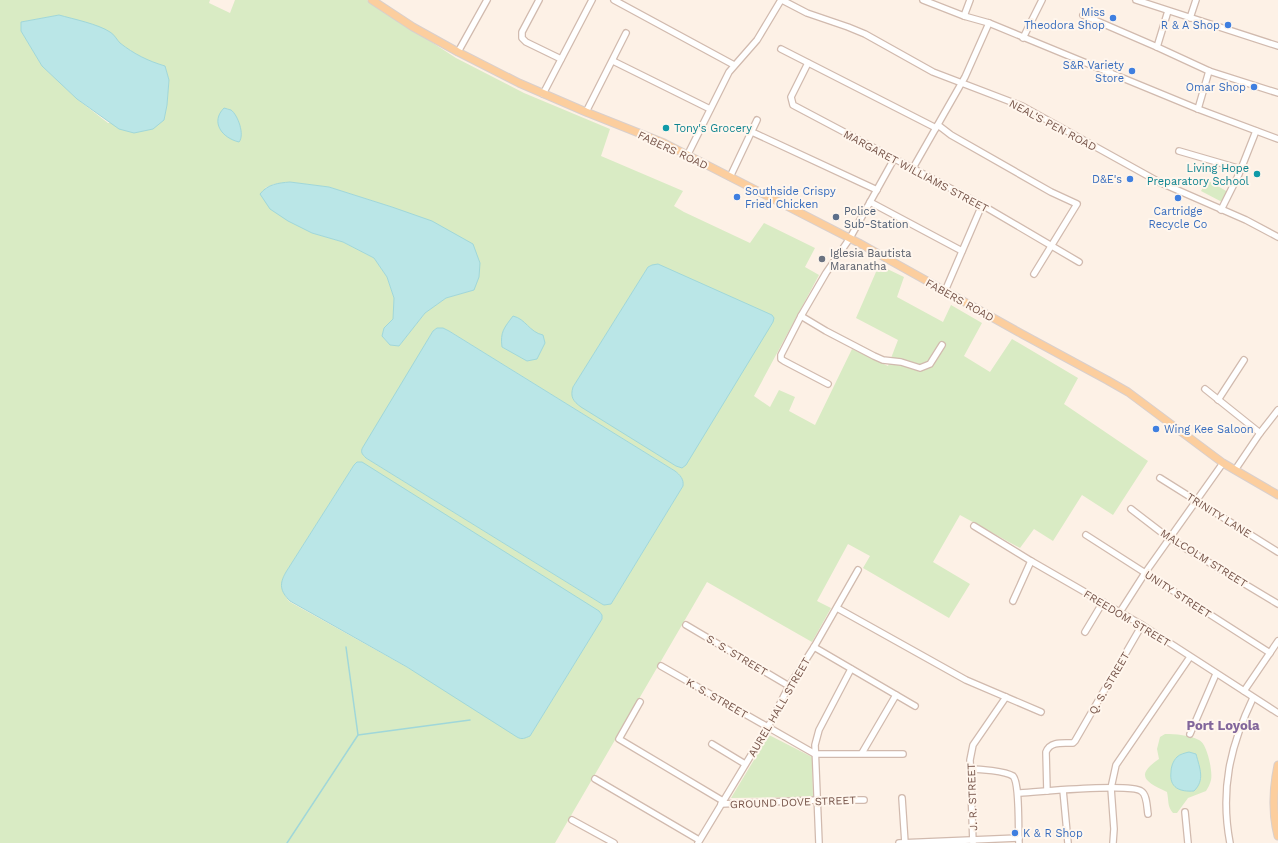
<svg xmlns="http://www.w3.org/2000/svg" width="1278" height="843" font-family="'Work Sans',sans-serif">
<rect width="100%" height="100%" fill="#fdf1e6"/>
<g fill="#d9ebc4" fill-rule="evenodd">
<path d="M0,0H210L209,3L230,13L235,0H367L456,58L524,93L610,129L601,156L683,191L674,206L684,212L750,243L764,223L815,248L805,267L819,275L754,396L770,407L779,390L795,397L789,411L815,425L852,349L888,366L898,340L856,318L879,265L904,277L897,297L943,322L951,305L982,323L964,356L990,372L1012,339L1078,378L1064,404L1148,461L1113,515L1082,495L1053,541L1034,529L1020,548L960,515L933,562L970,584L949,618L863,568L870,556L848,544L817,601L831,608L812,642L707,582L555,843H0ZM59,15L110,32L116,40L128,49L148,61L165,66L169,80L167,105L164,120L108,123L77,99L42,66L21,31V22ZM290,182L329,187L392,207L474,290L446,298L425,313L399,346L390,345L382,336L384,328L393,319L394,298L387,277L374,258L343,242L312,233L265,188L274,184ZM652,265L682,468L676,466L575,402L573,387L648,267ZM527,325L535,333L513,352L502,347ZM437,328H443L449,331L675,471C680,475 684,479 683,486L611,604L604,605L602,604L366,458L362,453L433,331ZM354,465L602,619L530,736L290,602C281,592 280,583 286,572Z"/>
<path d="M1207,180L1228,192L1222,202L1201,191Z"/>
<path d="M1165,734C1176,734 1189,735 1199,740C1207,743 1213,772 1211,780C1210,784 1208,788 1206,791L1188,798L1177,813H1173C1167,806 1169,801 1167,792C1146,782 1134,776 1159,759L1157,749L1160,737Z"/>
<path d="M769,735L812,757L813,797L731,798Z"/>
</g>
<g fill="#bae6e7" stroke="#a0d7d9">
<path d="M59,15C73,19 98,24 110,32C114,34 117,40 120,43C134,54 148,61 165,66L169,80L167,105L164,120L153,129L134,133L119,129L77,99L42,66L21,31V22Z"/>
<path d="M224,108C226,109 229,109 231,110C238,115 245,135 239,142C222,138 210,122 224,108Z"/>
<path d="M290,182L329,187L392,207L432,221L473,244L480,263L479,277L474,290L446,298L425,313L399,346L390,345L382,336L384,328L393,319L394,298L387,277L374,258L343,242L312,233L288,221L270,209L260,194C268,184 278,183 290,182Z"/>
<path d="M658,264L772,315L774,318L773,322L686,465L682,468L676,466L581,407C573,401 570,397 573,387L648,267L652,265Z"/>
<path d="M513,316C526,319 529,332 543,335L545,343L537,359L527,361L502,347C500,332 504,328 513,316Z"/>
<path d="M437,328H443L449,331L675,471C680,475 684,479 683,486L611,604L604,605L602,604L366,458C362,454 360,452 363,447L433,331Z"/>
<path d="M357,462H362L599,611L602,615V619L530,736C525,738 522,740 517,737L407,667L290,601C280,591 279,584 286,572L354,465Z"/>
<path d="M1189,752L1196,754C1200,769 1205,780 1194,791C1180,792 1169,788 1171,772C1171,767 1173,761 1177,757C1180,754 1185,753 1189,752Z"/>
</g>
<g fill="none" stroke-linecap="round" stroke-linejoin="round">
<g stroke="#a0d7d9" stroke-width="1.5">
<path d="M358,735L470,720"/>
<path d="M287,843L358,735L346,647"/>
</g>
<g stroke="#d1baae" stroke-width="8">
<g id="minor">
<path d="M539,0L522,32V38L526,42L561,59"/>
<path d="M614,0L734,65"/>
<path d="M782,0L807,13L848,27L865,34L933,72L1022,106L1159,182L1246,220L1278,237"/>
<path d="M923,0L964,16L989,23L1198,109L1278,139"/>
<path d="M1136,0L1278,46"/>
<path d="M1083,15L1157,47L1209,71L1278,93"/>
<path d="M964,16L970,0"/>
<path d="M1190,18L1196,0"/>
<path d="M1023,38L1042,0"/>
<path d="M1157,47L1168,11"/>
<path d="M781,49L936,128"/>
<path d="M458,52L487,0"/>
<path d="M613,61L710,109"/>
<path d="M808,63L791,97L793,105L982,205L1079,262"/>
<path d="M543,94L592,0"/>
<path d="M1198,109L1209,71"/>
<path d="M586,112L626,33"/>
<path d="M938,125L951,135L1051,192L1077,204L1034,274"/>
<path d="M752,132L877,190"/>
<path d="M1179,151L1241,169"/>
<path d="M688,154L729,72L757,40L781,0"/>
<path d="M913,168L965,77L989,23"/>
<path d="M730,177L757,120"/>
<path d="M870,202L962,251"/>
<path d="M1221,210L1239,174L1256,131"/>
<path d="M945,291L982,205"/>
<path d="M801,316L826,331L874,356L883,360L901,362L920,368L930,364L942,345"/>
<path d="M828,384L784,361L781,359V355L801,316L826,273L850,238L894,159"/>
<path d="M1205,389L1260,433"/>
<path d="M1218,400L1244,360"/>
<path d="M1235,470L1260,433L1278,410"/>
<path d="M1160,478L1278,552"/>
<path d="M1131,509L1170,539L1278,604"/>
<path d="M974,526L1031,561L1142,625L1278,713"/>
<path d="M1086,535L1270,653"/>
<path d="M1013,601L1031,561"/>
<path d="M837,608L966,680L1041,712"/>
<path d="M1120,612L1145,573L1223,463"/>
<path d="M686,625L789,686"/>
<path d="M1085,632L1103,602"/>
<path d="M814,647L915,706"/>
<path d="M661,666L815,754H903"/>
<path d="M1244,691L1278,641"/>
<path d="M640,702L619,739L723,801"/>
<path d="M1190,734L1216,674"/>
<path d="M712,744L745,764"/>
<path d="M862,753L896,695"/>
<path d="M970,769C980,769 1005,771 1013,776C1020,783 1018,831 1019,843"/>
<path d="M595,779L699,840"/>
<path d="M1063,790L1068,843"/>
<path d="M1047,791L1046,752C1050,741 1063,743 1073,743L1075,741L1142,625"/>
<path d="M1018,793C1036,792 1130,783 1141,791C1147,794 1147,808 1148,814"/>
<path d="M902,798L905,843"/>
<path d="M721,804L818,800H864"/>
<path d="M1185,812L1188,843"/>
<path d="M572,820L614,843"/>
<path d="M698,843L768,727L789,686L814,647L858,570"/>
<path d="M819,843L815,745L819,730L851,669"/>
<path d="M899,843L1019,838"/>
<path d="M973,843L970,760L973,745L1006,697"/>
<path d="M1113,843L1114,829L1111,788L1116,765L1190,657"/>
<path d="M1230,843C1220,790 1230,746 1253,698"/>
</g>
</g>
<g stroke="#d9cfcc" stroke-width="9">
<g id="major">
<path d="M372,0L413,27L458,52L519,83L586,112L664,143L859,243L1022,334L1107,380L1128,392L1223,463L1278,495"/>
<path d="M1278,765C1273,789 1272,813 1278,836"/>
</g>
</g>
<use href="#minor" stroke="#fff" stroke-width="5.5"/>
<use href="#major" stroke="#fcce9e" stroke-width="7"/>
</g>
<g fill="#3f7fe0" stroke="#fff6ed" stroke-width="1.5">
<circle cx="1113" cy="18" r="4"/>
<circle cx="1228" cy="25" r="4"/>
<circle cx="1132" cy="71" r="4"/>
<circle cx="1254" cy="87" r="4"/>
<circle cx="1130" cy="179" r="4"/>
<circle cx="737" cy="197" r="4"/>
<circle cx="1178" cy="198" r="4"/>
<circle cx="1156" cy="429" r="4"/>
<circle cx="1015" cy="833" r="4"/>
</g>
<g fill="#0f9aa8" stroke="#fff6ed" stroke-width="1.5">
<circle cx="666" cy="128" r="4"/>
<circle cx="1257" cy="174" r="4"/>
</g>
<circle fill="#5c6f8a" stroke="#fff6ed" stroke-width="1.5" cx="836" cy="217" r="4"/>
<circle fill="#6b7280" stroke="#fff6ed" stroke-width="1.5" cx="822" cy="259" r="4"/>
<g text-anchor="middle" stroke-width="4" stroke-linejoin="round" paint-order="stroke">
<g font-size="11" fill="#366cbe" stroke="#fff6ed" text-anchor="end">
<text x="1105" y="16">Miss<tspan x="1105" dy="13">Theodora Shop</tspan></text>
<text x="1220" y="29">R &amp; A Shop</text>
<text x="1124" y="69">S&amp;R Variety<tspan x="1124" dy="13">Store</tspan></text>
<text x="1246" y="91">Omar Shop</text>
<text x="1122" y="183">D&amp;E's</text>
<text x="745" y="195" text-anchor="start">Southside Crispy<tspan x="745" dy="13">Fried Chicken</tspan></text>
<text x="1178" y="215" text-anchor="middle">Cartridge<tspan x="1178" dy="13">Recycle Co</tspan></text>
<text x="1164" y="433" text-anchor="start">Wing Kee Saloon</text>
<text x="1023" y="837" text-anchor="start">K &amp; R Shop</text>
</g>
<g font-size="11" fill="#77554a" stroke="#fff6ed">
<text transform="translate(1053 125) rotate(28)" y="4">NEAL'S PEN ROAD</text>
<text transform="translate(673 150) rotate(25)" y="4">FABERS ROAD</text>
<text transform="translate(916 171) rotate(28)" y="4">MARGARET WILLIAMS STREET</text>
<text transform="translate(960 300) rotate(29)" y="4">FABERS ROAD</text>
<text transform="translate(1219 515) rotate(32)" y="4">TRINITY LANE</text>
<text transform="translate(1204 558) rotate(32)" y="4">MALCOLM STREET</text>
<text transform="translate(1178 594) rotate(33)" y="4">UNITY STREET</text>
<text transform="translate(1127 618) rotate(31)" y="4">FREEDOM STREET</text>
<text transform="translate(737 655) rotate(31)" y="4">S. S. STREET</text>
<text transform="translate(1109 683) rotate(-60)" y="4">Q. S. STREET</text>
<text transform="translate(717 698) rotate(30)" y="4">K. S. STREET</text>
<text transform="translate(779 707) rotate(-60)" y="4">AUREL HALL STREET</text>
<text transform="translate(972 797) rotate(-92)" y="4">J. R. STREET</text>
<text transform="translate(793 802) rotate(-2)" y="4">GROUND DOVE STREET</text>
</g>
<g font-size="11" fill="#0d838f" stroke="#fff6ed" text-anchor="start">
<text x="674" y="132">Tony's Grocery</text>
<text x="1249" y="172" text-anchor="end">Living Hope<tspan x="1249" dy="13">Preparatory School</tspan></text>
</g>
<g font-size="11" fill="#4e5e75" stroke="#fff6ed" text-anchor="start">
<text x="844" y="215">Police<tspan x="844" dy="13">Sub-Station</tspan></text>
</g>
<g font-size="11" fill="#5b616d" stroke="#fff6ed" text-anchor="start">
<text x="830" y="257">Iglesia Bautista<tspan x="830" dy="13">Maranatha</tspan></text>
</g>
<g font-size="13" font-weight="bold" fill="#82669b" stroke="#fff6ed">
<text x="1223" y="730">Port Loyola</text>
</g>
</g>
</svg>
